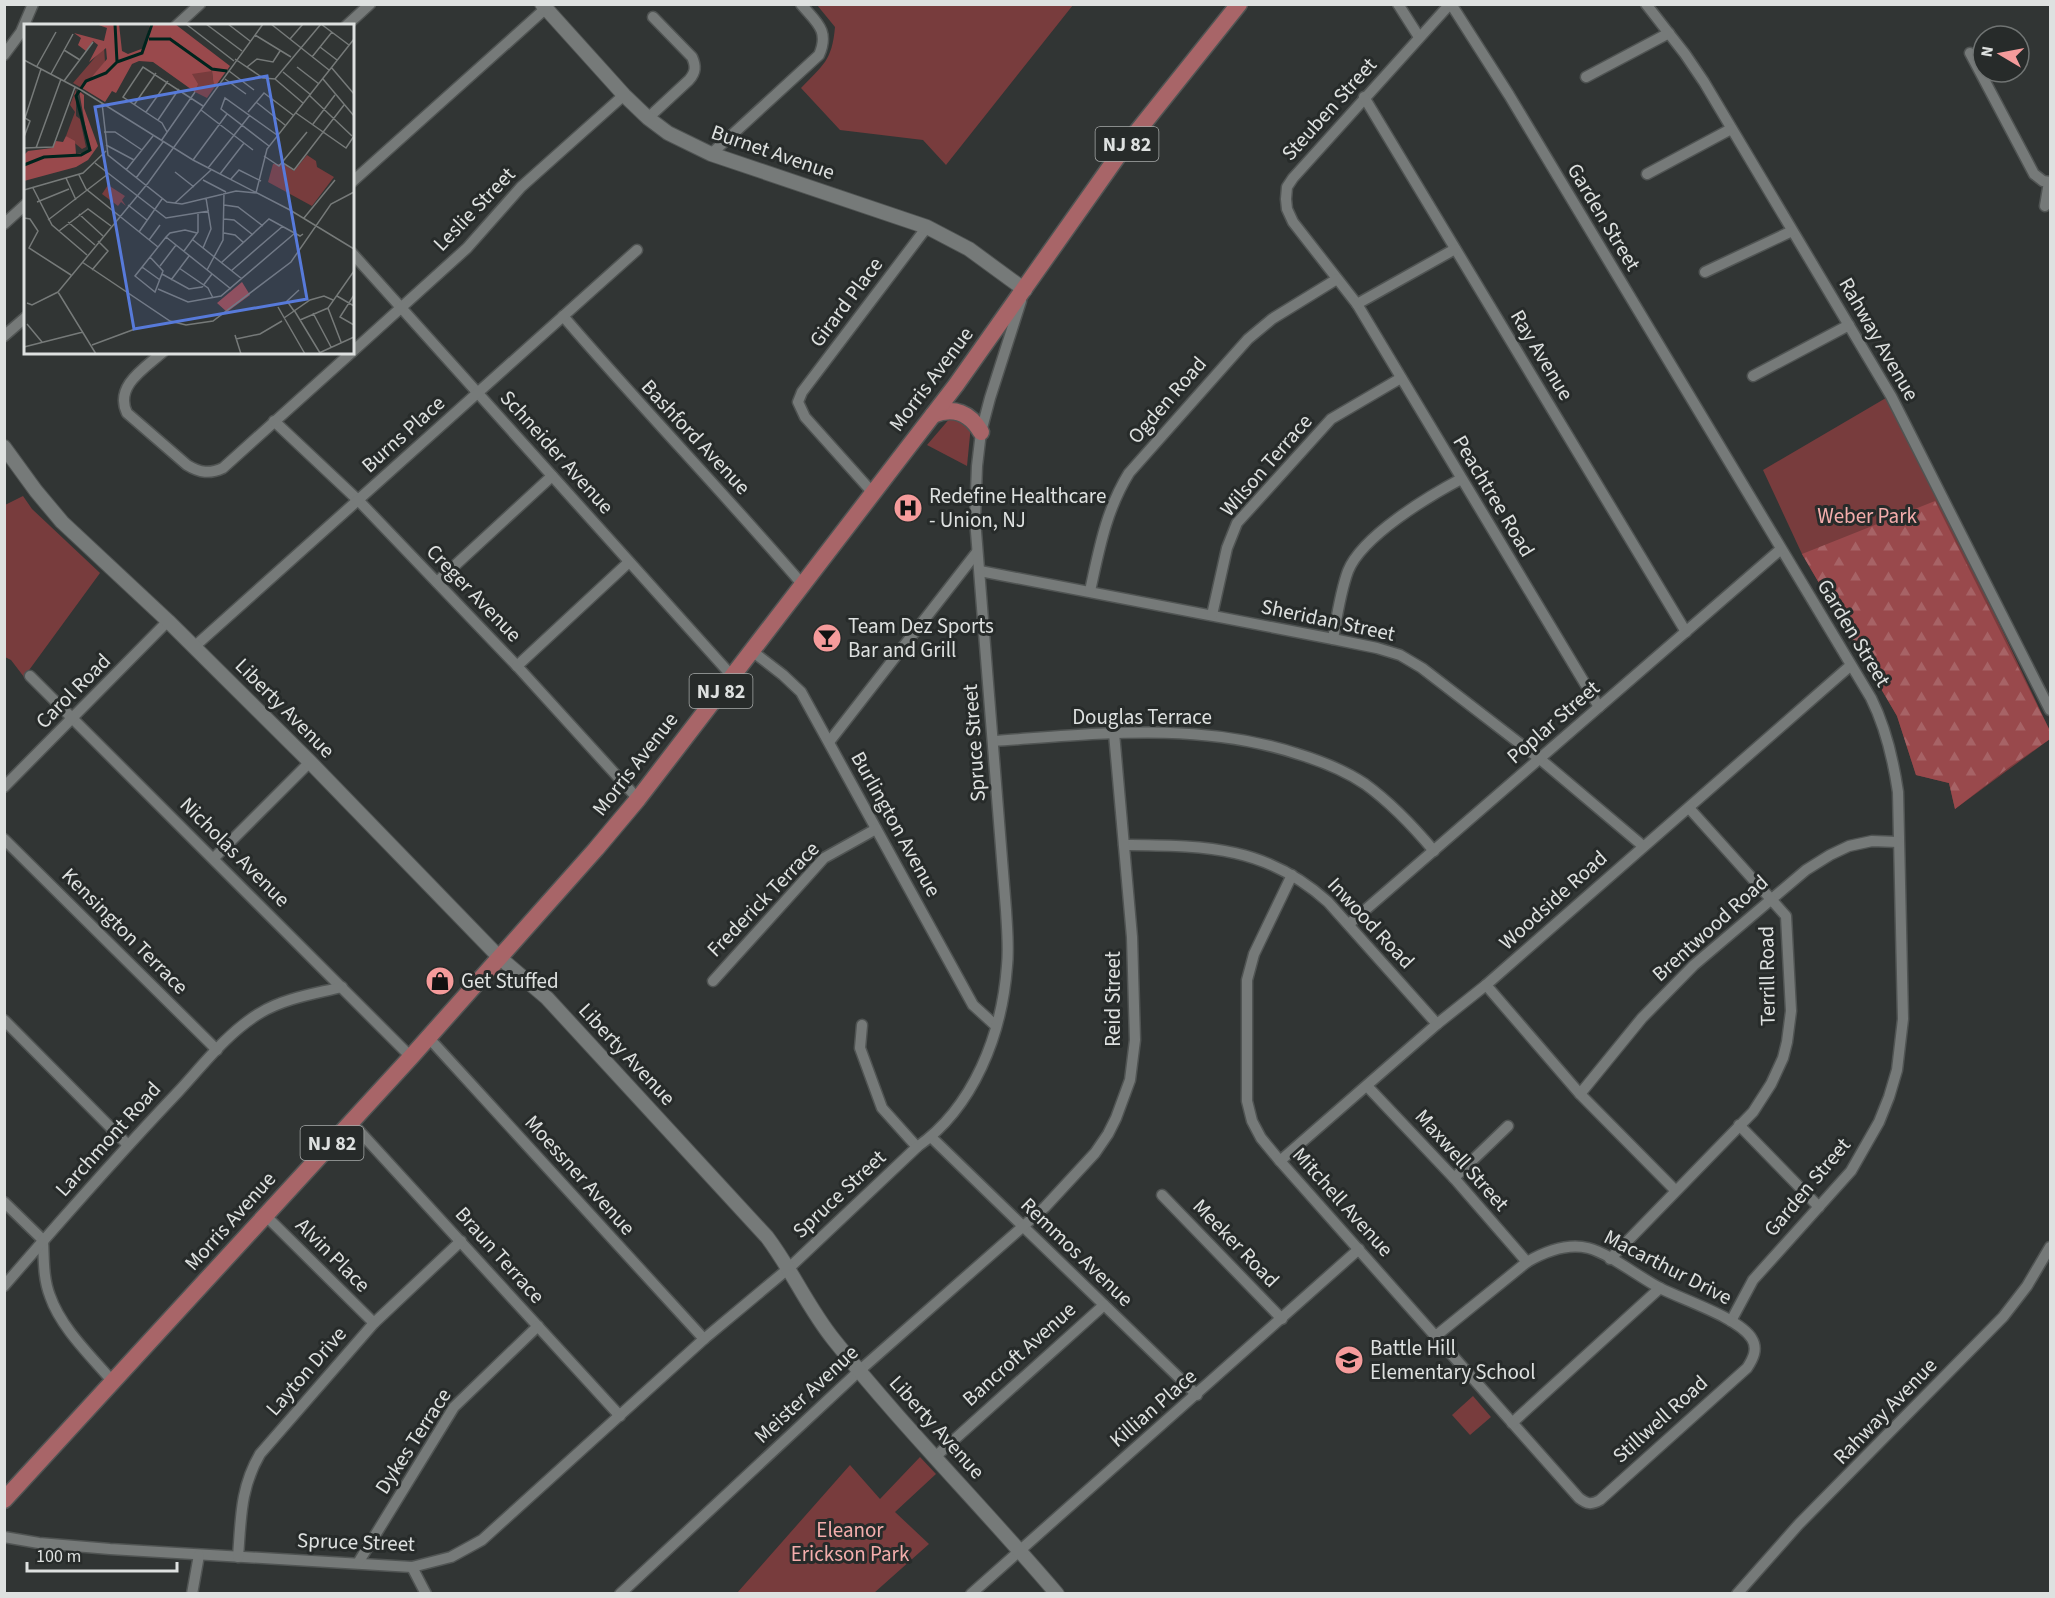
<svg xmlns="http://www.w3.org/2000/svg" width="2055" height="1598" font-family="'Source Sans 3',sans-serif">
<defs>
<pattern id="forest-firs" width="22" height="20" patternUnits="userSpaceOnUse" patternTransform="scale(1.5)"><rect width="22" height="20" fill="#99494c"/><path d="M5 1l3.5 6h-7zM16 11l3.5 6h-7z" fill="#a76366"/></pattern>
</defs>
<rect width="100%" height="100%" fill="#313534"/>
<g fill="#783c3d">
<path d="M817,5H1073L946,165L923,140L840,130L801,88C823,65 832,61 835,27Z"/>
<path d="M1891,395L2050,731V739L1955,809L1949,783L1916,775L1897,716L1802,554L1763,470Z"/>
<path d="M951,417L971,425L967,466L927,445Z"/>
<path d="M23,496L32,509L100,573L24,677L11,660L5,657V505Z"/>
<path d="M1473,1396L1491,1417L1470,1435L1452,1415Z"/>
<path d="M920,1457L936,1474L895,1512L929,1544L874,1593H737L850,1465L880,1499Z"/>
</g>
<path fill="url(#forest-firs)" d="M1935,501L2050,731V739L2008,768L1955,809L1949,783L1916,775L1897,716L1802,554Z"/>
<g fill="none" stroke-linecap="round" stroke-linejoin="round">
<g stroke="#505453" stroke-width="13">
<g id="minor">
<path d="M1398,4L1419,37"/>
<path d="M1450,4L1293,178L1287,187L1286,199L1287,209L1293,222L1357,304L1599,707"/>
<path d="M1451,4L1509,95L1871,698C1886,728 1893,758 1898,792L1903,1019L1897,1070L1889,1097L1879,1122L1851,1171L1753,1280L1731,1321"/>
<path d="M1646,4L1685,54L1704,82L1891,396L2050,710"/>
<path d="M176,26L200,4"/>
<path d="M346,26L370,4"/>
<path d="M1970,53L2034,174L2043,181L2050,182"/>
<path d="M4,55L21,32L33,4"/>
<path d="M1586,77L1669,33"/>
<path d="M1364,97L1686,632"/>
<path d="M648,118L689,80C696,72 696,66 692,57L653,17"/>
<path d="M711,154L819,55C830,30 816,22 801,4"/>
<path d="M1647,174L1731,129"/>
<path d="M352,182L545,9"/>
<path d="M2045,206L2049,182"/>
<path d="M4,224L26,204"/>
<path d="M352,253L732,676"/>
<path d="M1705,272L1792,231"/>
<path d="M1357,304L1455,249"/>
<path d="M563,316C641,407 724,493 802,584"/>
<path d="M4,336L26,317"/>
<path d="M163,352C145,368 114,386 127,413L187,465C200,473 210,474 223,468L352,352"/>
<path d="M352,352L467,248L521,187L624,95"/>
<path d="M1753,376L1849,325"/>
<path d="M274,421L359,501L517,666L638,799"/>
<path d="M873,493L805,417L798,402L802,392L927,227"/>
<path d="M980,571L1333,639L1377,648L1400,655L1422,668L1540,759L1643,846"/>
<path d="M437,582L552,476"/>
<path d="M1090,591C1099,550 1106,510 1129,473L1248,339L1272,319L1337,279"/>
<path d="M1212,615L1227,548L1237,523L1331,419L1401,378"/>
<path d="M1333,639C1337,616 1340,593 1348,571C1362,536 1429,496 1461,479"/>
<path d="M194,647L637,250"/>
<path d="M752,651L783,675L801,692L973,1005L996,1026"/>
<path d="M517,666L629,562"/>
<path d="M30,676L411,1057"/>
<path d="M994,741C1097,734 1198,721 1298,754C1321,761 1344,770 1365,784C1391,803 1413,826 1434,851"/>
<path d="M829,742L977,552"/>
<path d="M4,787L168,621"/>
<path d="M4,839L217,1050"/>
<path d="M1124,845C1204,846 1265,845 1328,902L1437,1024"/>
<path d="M214,858L310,762"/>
<path d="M1292,875L1254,954L1247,980V1101L1252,1121L1261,1138L1280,1161L1579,1498C1587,1504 1591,1505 1600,1500L1747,1368C1753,1359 1758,1349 1752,1339C1740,1318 1683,1300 1660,1288C1640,1278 1609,1253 1588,1248C1567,1243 1546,1251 1527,1262L1437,1335"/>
<path d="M1349,924L1781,549"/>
<path d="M713,981L824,858L876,829"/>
<path d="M1486,985L1580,1094L1675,1190"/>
<path d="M4,1020L128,1145"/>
<path d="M862,1025L860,1048L882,1108L917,1147"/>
<path d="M428,1037L704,1339"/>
<path d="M1367,1086L1454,1178L1527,1262"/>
<path d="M1580,1094L1642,1018L1694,965L1806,870L1830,855L1849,846L1872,841L1898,842"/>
<path d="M351,1122L620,1416"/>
<path d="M1739,1125L1819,1207"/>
<path d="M931,1137L1197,1395"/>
<path d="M1280,1161L1437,1024L1486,985L1850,666"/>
<path d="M1454,1178L1508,1126"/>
<path d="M1162,1195L1282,1319"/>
<path d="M4,1202L43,1240"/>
<path d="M266,1216L374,1323"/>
<path d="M43,1240C44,1259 43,1278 50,1296C61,1328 91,1356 113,1382"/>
<path d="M1610,1259L1753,1112L1771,1084L1783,1058L1787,1042L1791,1011L1786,916L1689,808"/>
<path d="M4,1286C61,1220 118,1155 178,1092C203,1065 228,1032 260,1013C285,998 314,994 342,987"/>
<path d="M1512,1423L1660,1288"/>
<path d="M935,1457L1104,1305"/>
<path d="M4,1537L39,1543L110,1549L412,1567L451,1557L482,1540L704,1339L789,1268L917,1147C974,1107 1002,1034 1007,966C1009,948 1007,928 1006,910L975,519L977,466L981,432L990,398L1021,301"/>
<path d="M238,1557C241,1519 240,1488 260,1454L374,1323L461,1241"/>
<path d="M358,1563L454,1407L538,1326"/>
<path d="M412,1567L426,1594"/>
<path d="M192,1594L199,1555"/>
<path d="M620,1594L859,1371L1045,1207L1095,1153L1108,1134L1116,1118L1130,1080L1135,1040L1132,937L1114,733"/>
<path d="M971,1594L1359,1249"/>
<path d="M1737,1594L1799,1524L2003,1317L2027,1286L2050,1247"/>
</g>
</g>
<g stroke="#505453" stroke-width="16">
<g id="tertiary">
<path d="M542,4L624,95L648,118L668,133L711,154L927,227L969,249L1025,290"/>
<path d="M4,447L36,491L62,522L168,621L310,762L499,957L547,998L767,1237C792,1270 808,1308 834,1340C904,1428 984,1508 1057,1594"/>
</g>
</g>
<g stroke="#505453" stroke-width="19">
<g id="primary">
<path d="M933,415C954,406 970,413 981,432"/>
<path d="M4,1500L411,1057L596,849L638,799L956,385L1120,153L1239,4"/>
</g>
</g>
<use href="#minor" stroke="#767a79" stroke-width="10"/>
<use href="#tertiary" stroke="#767a79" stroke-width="14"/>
<use href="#primary" stroke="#a86568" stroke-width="16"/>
</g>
<defs>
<g id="hospital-disc" transform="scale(1.5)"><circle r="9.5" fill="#f59b9b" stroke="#272b2a"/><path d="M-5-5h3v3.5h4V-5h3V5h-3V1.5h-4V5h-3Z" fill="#111"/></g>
<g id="bar-disc" transform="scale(1.5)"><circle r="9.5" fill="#f59b9b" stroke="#272b2a"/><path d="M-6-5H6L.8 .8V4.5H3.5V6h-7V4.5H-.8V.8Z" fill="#111"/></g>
<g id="shop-disc" transform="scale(1.5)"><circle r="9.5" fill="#f59b9b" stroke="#272b2a"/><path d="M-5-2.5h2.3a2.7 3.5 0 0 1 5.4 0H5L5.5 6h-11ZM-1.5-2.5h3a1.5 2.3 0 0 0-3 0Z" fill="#111"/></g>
<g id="school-disc" transform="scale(1.5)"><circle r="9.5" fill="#f59b9b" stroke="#272b2a"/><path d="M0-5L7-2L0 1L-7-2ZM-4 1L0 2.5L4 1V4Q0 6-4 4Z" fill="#111"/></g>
</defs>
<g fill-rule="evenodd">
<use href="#hospital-disc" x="908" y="508"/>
<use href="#bar-disc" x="827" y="638"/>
<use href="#shop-disc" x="440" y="981"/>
<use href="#school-disc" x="1349" y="1360"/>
</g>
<g text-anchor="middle" stroke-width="6" stroke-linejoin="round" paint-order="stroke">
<g fill="#272b2a" stroke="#a7aaa9" stroke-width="1.5">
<rect x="1095.5" y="127" width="63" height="34" rx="4.5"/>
<rect x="689.5" y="674" width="63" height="34" rx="4.5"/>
<rect x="300.5" y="1126" width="63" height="34" rx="4.5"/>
</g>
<g font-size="20" font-weight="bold" fill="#dee1e0">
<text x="1127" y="151">NJ 82</text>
<text x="721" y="698">NJ 82</text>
<text x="332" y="1150">NJ 82</text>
</g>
<g font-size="21" fill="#dee1e0" stroke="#272b2a">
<text transform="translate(1329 109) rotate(-48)" y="7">Steuben Street</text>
<text transform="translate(773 152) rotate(19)" y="7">Burnet Avenue</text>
<text transform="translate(474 209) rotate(-46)" y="7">Leslie Street</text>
<text transform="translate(1604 217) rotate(59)" y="7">Garden Street</text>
<text transform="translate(846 302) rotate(-53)" y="7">Girard Place</text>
<text transform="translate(1879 339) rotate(60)" y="7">Rahway Avenue</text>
<text transform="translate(1542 355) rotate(59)" y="7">Ray Avenue</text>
<text transform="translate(931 379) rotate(-53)" y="7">Morris Avenue</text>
<text transform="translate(1167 400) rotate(-49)" y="7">Ogden Road</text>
<text transform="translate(403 434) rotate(-42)" y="7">Burns Place</text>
<text transform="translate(696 437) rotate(47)" y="7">Bashford Avenue</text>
<text transform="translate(557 452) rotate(48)" y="7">Schneider Avenue</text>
<text transform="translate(1266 465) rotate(-49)" y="7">Wilson Terrace</text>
<text transform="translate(1494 496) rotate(59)" y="7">Peachtree Road</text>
<text transform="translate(474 593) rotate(46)" y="7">Creger Avenue</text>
<text transform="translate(1328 620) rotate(12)" y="7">Sheridan Street</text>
<text transform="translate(1854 633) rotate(59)" y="7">Garden Street</text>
<text transform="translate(73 691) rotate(-45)" y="7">Carol Road</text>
<text transform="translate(285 708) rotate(45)" y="7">Liberty Avenue</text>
<text x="1142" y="724">Douglas Terrace</text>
<text transform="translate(1553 722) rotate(-41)" y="7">Poplar Street</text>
<text transform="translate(974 743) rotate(-94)" y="7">Spruce Street</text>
<text transform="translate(635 764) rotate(-52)" y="7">Morris Avenue</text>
<text transform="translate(896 824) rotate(61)" y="7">Burlington Avenue</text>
<text transform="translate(235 852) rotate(45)" y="7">Nicholas Avenue</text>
<text transform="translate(763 899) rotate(-46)" y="7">Frederick Terrace</text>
<text transform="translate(1553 900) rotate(-42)" y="7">Woodside Road</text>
<text transform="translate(1371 923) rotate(47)" y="7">Inwood Road</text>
<text transform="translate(1710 928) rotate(-42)" y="7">Brentwood Road</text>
<text transform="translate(125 931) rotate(45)" y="7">Kensington Terrace</text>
<text transform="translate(1767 976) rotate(-91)" y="7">Terrill Road</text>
<text transform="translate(1113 999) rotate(-90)" y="7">Reid Street</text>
<text transform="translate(627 1054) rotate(47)" y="7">Liberty Avenue</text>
<text transform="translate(108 1139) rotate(-48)" y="7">Larchmont Road</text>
<text transform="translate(1462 1160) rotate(48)" y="7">Maxwell Street</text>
<text transform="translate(580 1175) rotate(48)" y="7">Moessner Avenue</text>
<text transform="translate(1807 1187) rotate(-50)" y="7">Garden Street</text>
<text transform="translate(839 1194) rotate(-43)" y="7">Spruce Street</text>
<text transform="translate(1343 1202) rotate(48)" y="7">Mitchell Avenue</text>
<text transform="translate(230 1221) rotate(-48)" y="7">Morris Avenue</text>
<text transform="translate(1236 1243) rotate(46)" y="7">Meeker Road</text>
<text transform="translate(1077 1252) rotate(44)" y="7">Remmos Avenue</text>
<text transform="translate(333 1255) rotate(45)" y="7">Alvin Place</text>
<text transform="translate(500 1255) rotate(48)" y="7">Braun Terrace</text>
<text transform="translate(1668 1267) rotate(27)" y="7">Macarthur Drive</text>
<text transform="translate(1019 1354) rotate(-42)" y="7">Bancroft Avenue</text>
<text transform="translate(306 1371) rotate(-49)" y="7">Layton Drive</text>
<text transform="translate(806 1394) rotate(-43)" y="7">Meister Avenue</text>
<text transform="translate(1153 1408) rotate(-41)" y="7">Killian Place</text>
<text transform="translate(1885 1411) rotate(-46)" y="7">Rahway Avenue</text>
<text transform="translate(1660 1419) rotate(-42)" y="7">Stillwell Road</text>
<text transform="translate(937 1427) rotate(48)" y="7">Liberty Avenue</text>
<text transform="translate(413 1441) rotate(-57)" y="7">Dykes Terrace</text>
<text transform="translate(356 1542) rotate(2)" y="7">Spruce Street</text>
</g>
<g font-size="21" fill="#dee1e0" stroke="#272b2a" text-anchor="start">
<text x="929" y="503">Redefine Healthcare<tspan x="929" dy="24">- Union, NJ</tspan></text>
<text x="848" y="633">Team Dez Sports<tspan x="848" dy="24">Bar and Grill</tspan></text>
<text x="461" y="988">Get Stuffed</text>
<text x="1370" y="1355">Battle Hill<tspan x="1370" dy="24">Elementary School</tspan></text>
</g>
<g font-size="21" fill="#f3adac" stroke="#272b2a">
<text x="1867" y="523">Weber Park</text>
<text x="850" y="1537">Eleanor<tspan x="850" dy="24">Erickson Park</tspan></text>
</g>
</g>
<g transform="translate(24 24)">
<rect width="330" height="330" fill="#313534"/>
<path d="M80,23L81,38L58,64L49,59ZM179,45L188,47L190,64L183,74L171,68L167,50ZM52,65V92L56,95L62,123L58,125L42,112L51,88L46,81ZM283,131L292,137L293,143L310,153L288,182L244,158L249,140H259L270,147ZM84,161L101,172L98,176L102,182L97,178L94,182L78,170Z" fill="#783c3d"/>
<path d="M72,0H95L98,27L104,30L120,24L126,0H151L206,42L190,64L188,47L168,50L174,60L171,68L129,38L115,37L108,40L92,69L88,67L81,78L58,64L83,35L82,24L65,38L74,21L69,17L62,27L54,21L57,14L50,9L80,17L83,4ZM55,67L60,71V84L74,122L64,136L52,143L0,157V131L4,127L28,124L32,117L39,118L42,112L51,117L52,130L66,128ZM218,258L226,271L203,288L193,279Z" fill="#99494c"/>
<path fill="none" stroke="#00241d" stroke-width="3" d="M125,15H146L188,45L203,47M93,38L118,29L128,0M0,141L20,133L57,131L66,126L52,72L62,57L82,49L93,38L91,0"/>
<path fill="none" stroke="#767a79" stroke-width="1.5" d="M162,0L210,37M182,0L218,27M204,0L226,17M247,0L305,46M297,0L325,21M231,11L267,33M266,15L279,0M296,23L313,36M40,26L56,36M288,33L308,8M211,35L239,54L251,55L297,0M0,36L57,66L169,136L266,186L330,225M13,42L32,8M223,43L233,35L249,38L256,27M273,43L295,60M307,43L330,70M205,47L230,66M259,48L287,71M27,50L49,10M201,55L222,70M251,55L279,79M299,55L330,92M40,57L69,18M286,72L328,112M232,78L261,101M78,79L84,131L143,178L158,180L212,167L232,169L243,125L330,15M110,81L132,49M177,86L229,126M122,88L144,57M224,88L240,69L269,91M272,89L322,124L330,112M1,94L17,45M134,96L155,65M289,100L311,71M80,108H91L118,126M143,108L138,99L99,73L119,43L179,82M0,113L6,97L1,94M137,117L171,68M82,121L110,136M245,122L197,85L201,74L253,111M0,124L29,123L51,63M12,124L37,55M240,132L255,142L283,108M169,136L203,90M71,139L142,194L185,187M259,139L270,146L320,81M184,144L226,91M102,146L129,112M151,148L170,163M196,150L220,119M55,151L62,165L134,223M42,154L52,176M112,154L139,118M207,155L215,146L237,157M179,156L202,168M9,164L28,201L63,231M0,166L59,149L82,127M13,178L45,165M151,179L187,146M104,181L123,196M200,181L214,183L239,202M55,190L79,212M0,194L6,195L14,207L5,224L47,251M280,194L311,156M200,195L210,196L229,211M24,196L84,150M44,198L71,221M35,207L64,185L87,202M115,208L138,175M200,209L211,211L220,219M142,213L207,265M125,216L136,201M169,216L218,255M179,224L187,205L182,174M160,227L174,208V190M126,233L139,247L131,268L111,252L142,213L146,209L161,206L173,209M58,238L146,297L162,301L189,297L267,238L307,180L330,168M197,239L245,195L276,212L279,210M136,242L152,221M118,243L136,256M155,244L184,264L189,274M68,246L84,227L74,217M183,246L199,216L200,169M207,247L259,202M138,250L165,265L178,263L188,250M147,256L165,232M134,265L164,278L197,272L271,209M34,268L124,159L239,0M34,268L72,330M330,271L316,293L330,301M313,272L330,282M3,279L8,281L34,268M254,283L281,330M270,286L296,329M270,287L263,277L275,266M289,289L307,323M260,294L286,276L300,272L309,276M276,296L304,284M3,300L18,318M211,311L217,330M212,315L236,310L258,297M317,318L304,284L330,247M68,321L111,305M0,323L59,308M295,329L330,313"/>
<path fill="#577ada" fill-opacity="0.15" stroke="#577ada" stroke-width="3" d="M243,52L283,275L110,305L71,83Z"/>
<rect width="330" height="330" fill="none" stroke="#dee1e0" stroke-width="3"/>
</g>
<rect width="2055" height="1598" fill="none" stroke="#dee1e0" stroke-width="12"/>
<g transform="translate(2001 54) rotate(280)"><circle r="28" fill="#272b2a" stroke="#707473" stroke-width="1.5"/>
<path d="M0-4.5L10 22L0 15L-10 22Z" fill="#f59b9b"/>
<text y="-9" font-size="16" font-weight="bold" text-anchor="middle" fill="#dee1e0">N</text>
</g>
<path d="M27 1562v9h150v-9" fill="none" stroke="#dee1e0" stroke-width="3"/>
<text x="36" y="1562" font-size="18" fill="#dee1e0" stroke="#272b2a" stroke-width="4.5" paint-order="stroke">100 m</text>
</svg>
